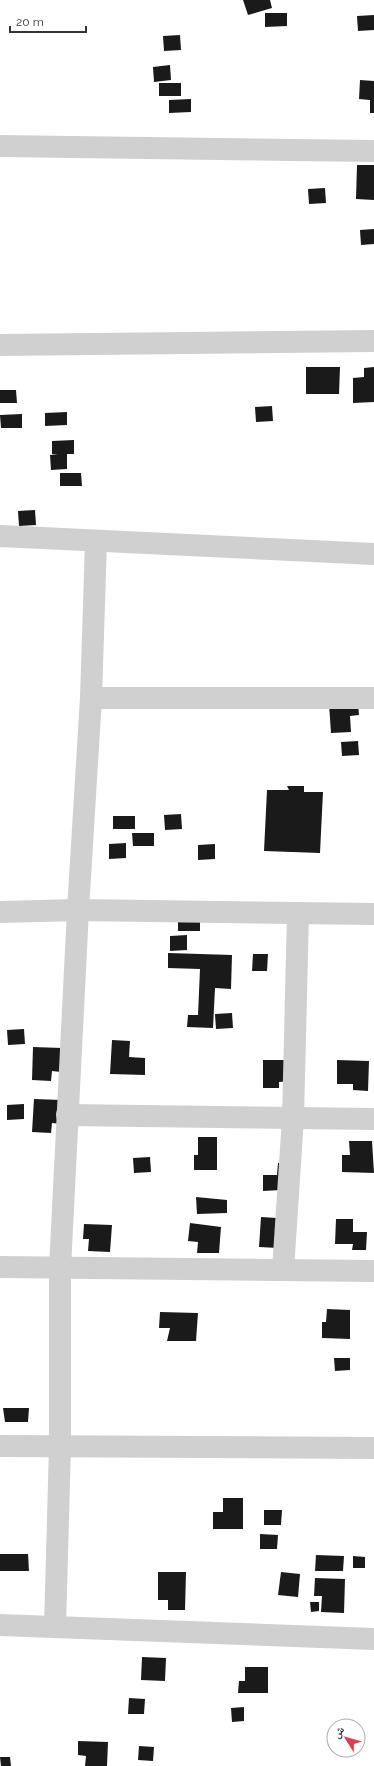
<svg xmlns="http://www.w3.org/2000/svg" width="374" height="1766" font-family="Raleway,'Noto Naskh Arabic',sans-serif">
<rect width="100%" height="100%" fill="#fff"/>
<g fill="#1a1a1a">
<path d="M243,0H270L272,8L248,15Z"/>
<path d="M265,13H287V26L265,27Z"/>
<path d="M374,15V30L358,31L357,16Z"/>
<path d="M180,35L181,50L164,51L163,36Z"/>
<path d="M170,65L171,80L154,82L153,67Z"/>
<path d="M360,80L374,81V113H370V100L359,99Z"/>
<rect x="159" y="83" width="22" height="13"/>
<path d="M191,99V112L169,113V100Z"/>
<path d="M357,165H374V200L356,199Z"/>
<path d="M325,188L326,203L309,204L308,189Z"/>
<path d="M374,229V244L361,245L360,230Z"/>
<path d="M306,367H340L339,394H306Z"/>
<path d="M374,367V402L353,403V378L364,377V368Z"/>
<path d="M0,390H16L17,403H0Z"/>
<path d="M272,406L273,421L256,422L255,407Z"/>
<path d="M67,412V425L45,426V413Z"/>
<path d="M22,414V428H1L0,415Z"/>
<path d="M74,440V454H67V469L51,470L50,455L58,454H52V441Z"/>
<path d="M60,473H81L82,486H60Z"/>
<path d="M35,510L36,525L19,526L18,511Z"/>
<path d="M358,702L359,715L350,716L351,732L331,733L329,704Z"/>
<path d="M358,741L359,755L342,756L341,742Z"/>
<path d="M287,786H304V792H323L320,853L264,851L267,790H289Z"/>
<path d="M181,814L182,829L165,830L164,815Z"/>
<rect x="113" y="816" width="22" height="13"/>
<path d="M132,833H154V846H133Z"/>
<path d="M126,843V858L109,859V844Z"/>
<path d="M215,844V859L198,860V845Z"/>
<rect x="178" y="918" width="22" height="13"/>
<path d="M187,935V950L170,951V936Z"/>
<path d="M168,953L232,955L231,989L215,988L213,1028L187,1027L188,1015H198L200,969L168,968Z"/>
<path d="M253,954H268L267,971H252Z"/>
<path d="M232,1013L233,1028L216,1029L215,1014Z"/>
<path d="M24,1029L25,1044L8,1045L7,1030Z"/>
<path d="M112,1040L130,1041L129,1057L145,1058V1075L110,1074Z"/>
<path d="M33,1047L62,1048L61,1072L52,1071L51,1081L32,1080Z"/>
<path d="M263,1060H291V1081L279,1082V1088H263Z"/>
<path d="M337,1060L369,1061L368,1091L353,1090V1084H337Z"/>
<path d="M34,1099L62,1100L61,1124L52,1123L51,1133L32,1132Z"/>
<path d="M24,1104V1119L7,1120V1105Z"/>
<path d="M198,1137H217V1170H194V1155H198Z"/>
<path d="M349,1141H372L374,1173L342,1172V1155H350Z"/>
<path d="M150,1157L151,1172L134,1173L133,1158Z"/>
<path d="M295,1162L281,1190L263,1191V1175H277L278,1163Z"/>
<path d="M196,1197L227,1200V1213L197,1214Z"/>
<path d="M261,1217L292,1219L278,1248L259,1247Z"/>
<path d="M336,1219H353V1232H367L366,1250H352L353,1244H335Z"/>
<path d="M190,1223L221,1227L219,1253H197L198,1242L188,1241Z"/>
<path d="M84,1224L112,1225L110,1252L88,1251L89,1239H83Z"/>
<path d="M327,1309L350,1310V1339L322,1338V1322H326Z"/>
<path d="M160,1312L198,1313L196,1341H167L170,1328H159Z"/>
<path d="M334,1358H350V1370L335,1371Z"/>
<path d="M3,1408H29L28,1422H5Z"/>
<path d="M223,1498H243V1529H213V1512H223Z"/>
<path d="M264,1510H282L281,1525H264Z"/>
<path d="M260,1534L278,1535L277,1549H260Z"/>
<path d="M0,1554H28L29,1571H0Z"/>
<path d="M316,1555L344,1556L343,1571H315Z"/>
<path d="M353,1556L365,1557V1568H353Z"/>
<path d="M158,1572H186L185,1610H168V1600H158Z"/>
<path d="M281,1572L300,1574L298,1597L278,1595Z"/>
<path d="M315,1578L345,1579L344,1613L321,1612L322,1596H314Z"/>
<path d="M310,1602H319V1611L311,1612Z"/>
<path d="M142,1657L166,1658L165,1681L141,1680Z"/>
<path d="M245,1667H268V1693H238L239,1681H245Z"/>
<path d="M129,1698L145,1699L144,1714H128Z"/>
<path d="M244,1707V1721L232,1722L231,1708Z"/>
<path d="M78,1741L108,1742L107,1766H85L86,1756L78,1755Z"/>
<path d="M139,1746L154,1747L153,1761L138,1760Z"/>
<path d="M0,1757H10L11,1766H1Z"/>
</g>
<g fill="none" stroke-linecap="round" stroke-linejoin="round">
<g stroke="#d0d0d0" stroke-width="22">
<path d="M0,146L374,151"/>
<path d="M0,345L374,341"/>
<path d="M0,536L374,554"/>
<path d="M91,698H374"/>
<path d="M0,912L78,910L374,914"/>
<path d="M67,1115L374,1119"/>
<path d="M0,1267L374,1271"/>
<path d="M283,1270L293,1118L298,913"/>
<path d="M0,1446L374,1448"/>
<path d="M0,1625L374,1639"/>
<path d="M55,1627L60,1446V1268L78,910L91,698L96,541"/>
</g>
</g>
<g transform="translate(346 1738) rotate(307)"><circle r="19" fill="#ffffff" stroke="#adadad"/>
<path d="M0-3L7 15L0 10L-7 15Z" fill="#e03f51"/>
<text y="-6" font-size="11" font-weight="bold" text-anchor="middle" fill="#333333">ش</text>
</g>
<path d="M10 26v6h76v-6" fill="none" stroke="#333333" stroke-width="2"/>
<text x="16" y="26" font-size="12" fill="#333333" stroke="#ffffff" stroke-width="3" paint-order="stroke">20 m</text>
</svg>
